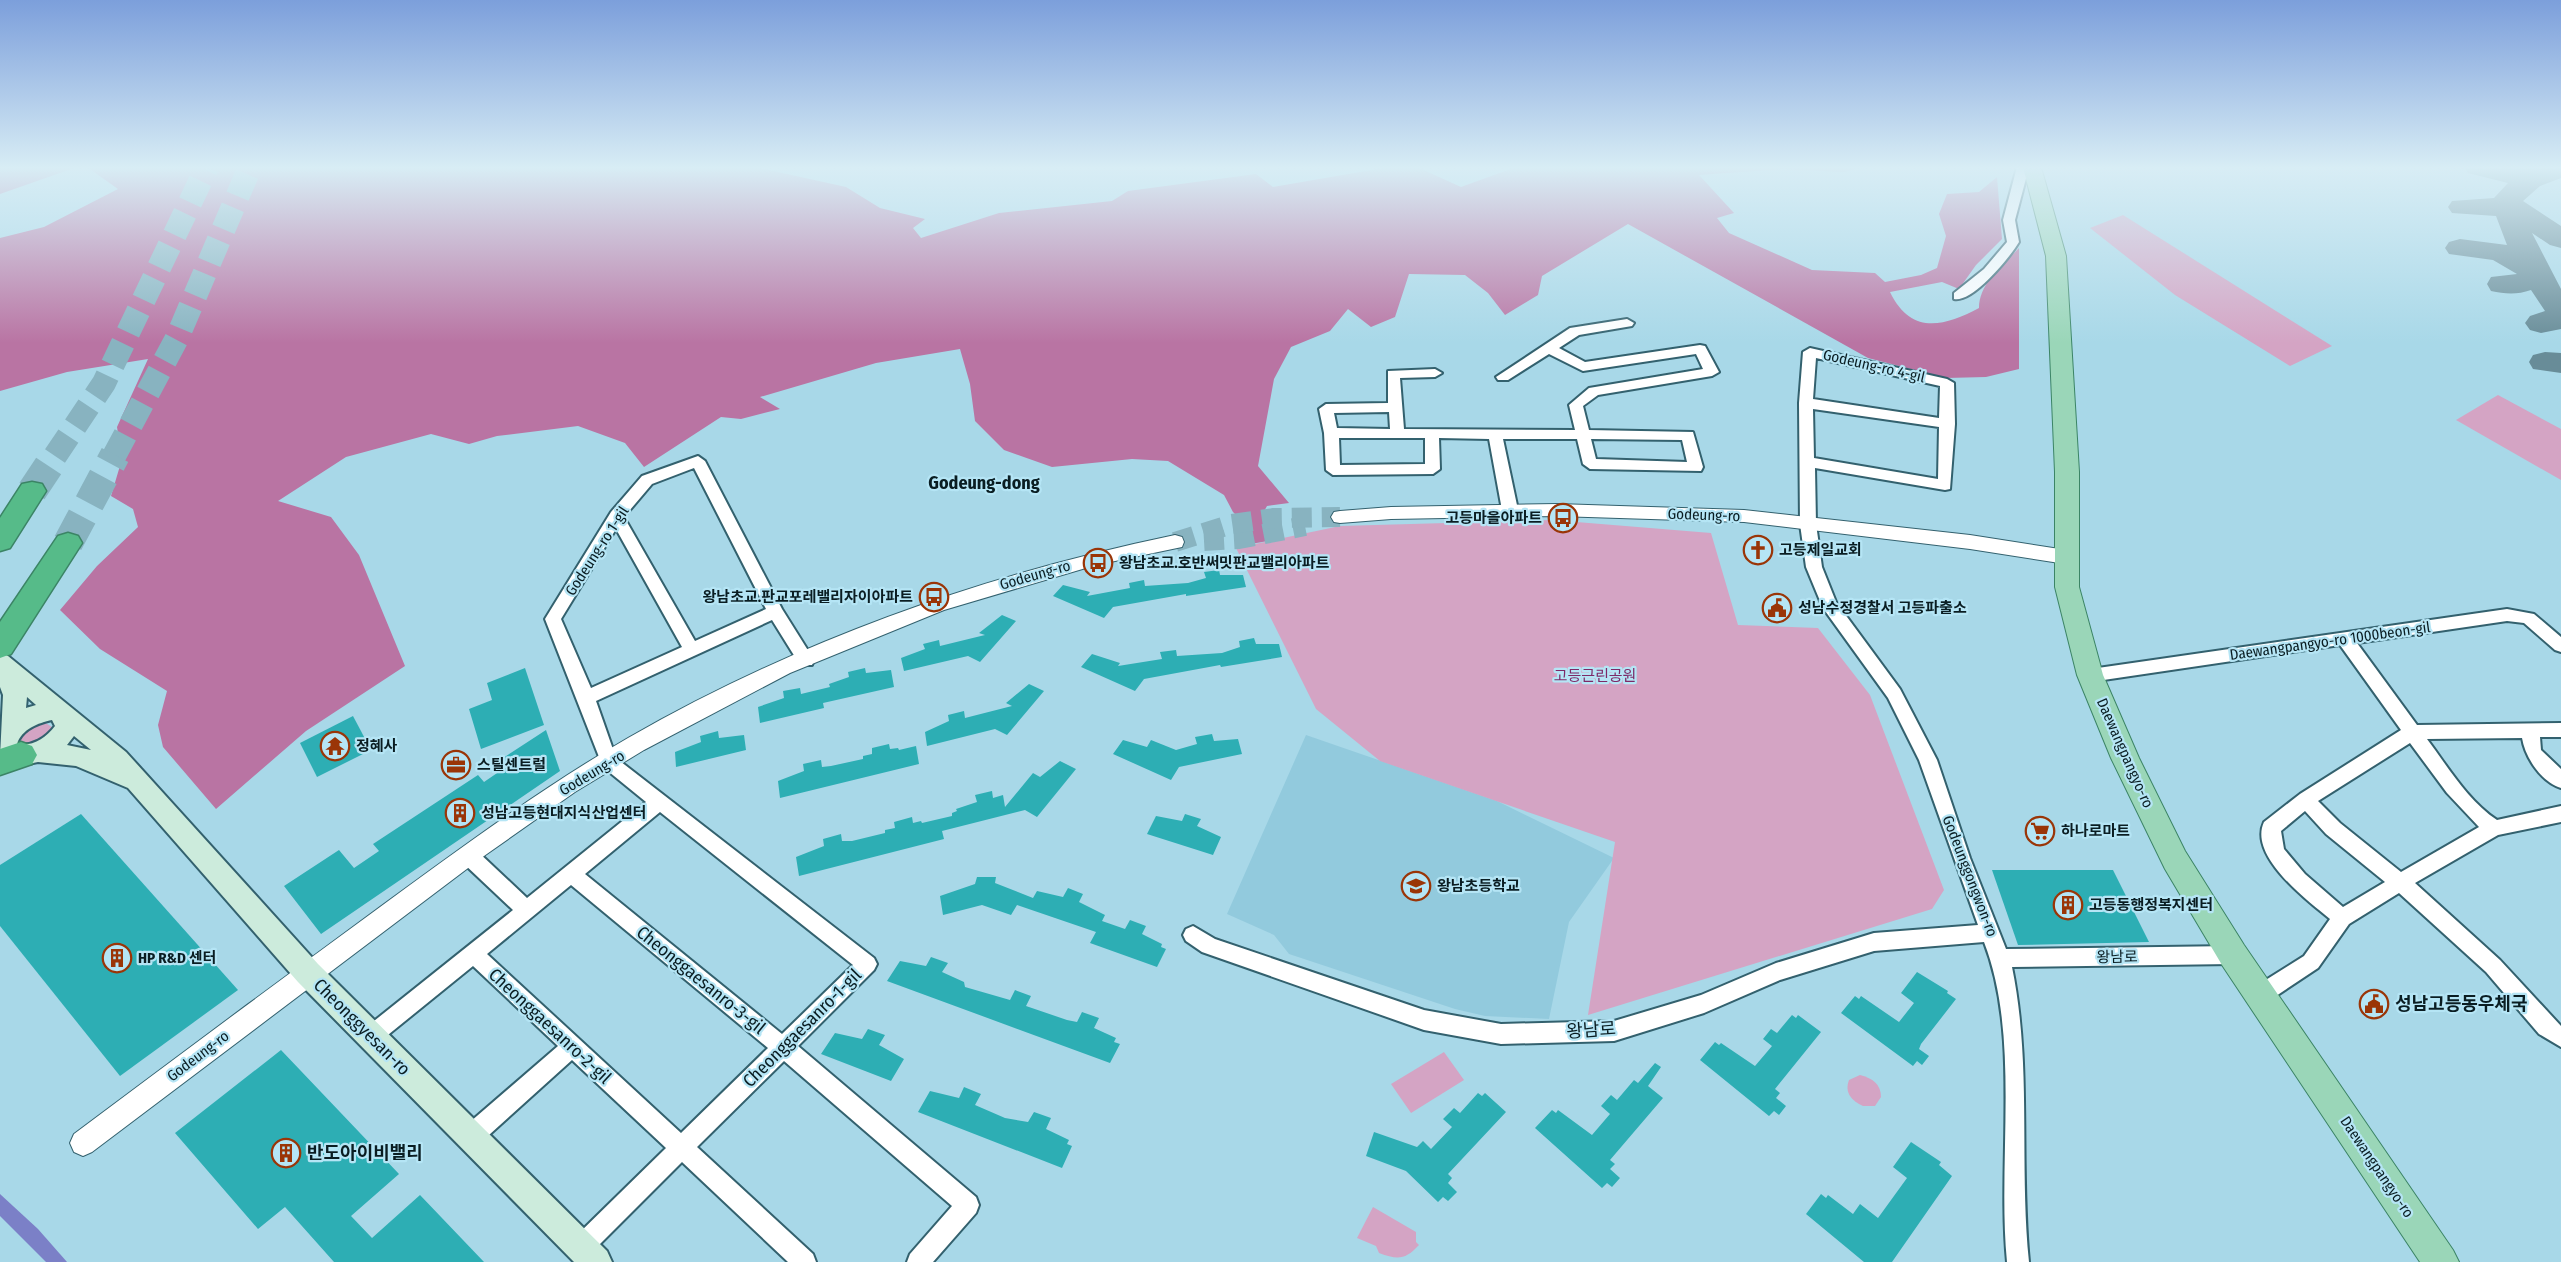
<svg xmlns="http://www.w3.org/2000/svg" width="2561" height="1262" font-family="'Fira Sans Condensed','Noto Sans KR',sans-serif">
<rect width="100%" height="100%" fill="#a8d8e8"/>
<path fill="#92cadd" d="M1306,735L1497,801L1614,858L1569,922L1549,1019L1485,1016L1455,1009L1289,954L1274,935L1227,914Z"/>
<g fill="#d4a4c4">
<path d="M2123,215L2332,346L2290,366L2175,295L2090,228Z"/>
<path d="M2498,395L2561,429V480L2456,420Z"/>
<path d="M1552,520L1711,533L1738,625L1818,628L1870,695L1944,890L1932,909L1588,1015L1615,842L1380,761L1316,709L1236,548L1340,526Z"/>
<path d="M44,722L52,727C47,738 34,747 21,741V737L29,727Z"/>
<path d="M1444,1052L1464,1080L1411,1113L1391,1084Z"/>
<path d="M1860,1075C1872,1078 1881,1084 1881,1097L1875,1106H1863C1852,1101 1844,1093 1849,1080Z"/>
<path d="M1373,1207L1416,1232V1242L1419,1245C1405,1260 1398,1260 1379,1253L1376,1246L1357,1238Z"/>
</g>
<g fill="#b974a3">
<path d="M0,167H77L0,194Z"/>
<path d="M87,167H755L846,187L880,208L925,219L913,228L921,238L999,213L1112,201L1128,191L1256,174L1273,187L1389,167H1417L1461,187L1516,167H1864L1844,172L1782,169L1699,175L1734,213L1717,218L1729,233L1812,270L1875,273L1885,282L1921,275L1937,268L1946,236L1939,214L1947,194L1979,192L1997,177L2002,239L1976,265L1959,289L1942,282L1890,292C1911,335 1943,327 1979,308C1979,283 2003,265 2019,248V369L1986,377L1946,378L1868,358L1628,224L1542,276L1538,295L1505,315L1488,293L1465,275L1409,274L1395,317L1371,327L1348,309L1330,331L1291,347L1274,379L1258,466L1289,503L1267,506L1262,515L1268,522V534L1274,540L1245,545V535L1239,528L1241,520L1233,512L1224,495L1168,461L1132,459L1052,467L1004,450L975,421L970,384L960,349L876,363L760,397L780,409L741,419L721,417L644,467L625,443L578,426L497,436L469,444L431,434L346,457L278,501L331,517L359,555L405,666L306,731L216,809L163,747L158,725L167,691L100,649L60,610L97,566L138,527L133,509L111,496L122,459L117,427L148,359L67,372L0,391V238L44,227L118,189Z"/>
</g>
<path fill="#7b80c7" d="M0,1194L38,1229L67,1262H46L0,1216Z"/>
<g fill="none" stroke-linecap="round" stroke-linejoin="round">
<g fill="#688c98" fill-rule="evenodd">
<path d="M2464,167H2561V178L2540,186L2523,201L2561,226V248L2550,245L2532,233L2561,289V329L2541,333L2530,330L2525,323L2530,316L2545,311L2531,290C2517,295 2505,294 2491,291L2487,284L2491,277L2517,274L2493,260L2449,254L2445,248L2449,242L2460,239L2507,245L2496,216L2452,213L2448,207L2452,201L2494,198L2508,183L2468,173Z"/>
<path d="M2545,352L2561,353V373L2533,369L2529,362L2533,355Z"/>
</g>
</g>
<g fill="#2daeb4">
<path d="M1219,570L1220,575H1243L1246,587L1186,596V594L1113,607L1104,618L1053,596L1063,585L1090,592L1087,596L1130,588L1129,583L1144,580L1145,586L1188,583L1206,578L1204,572Z"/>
<path d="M1002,615L1016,621L980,662L968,656L904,671L901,658L925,649L923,644L939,640L940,646L985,635L979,633Z"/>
<path d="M1254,638L1256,644H1279L1282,657L1221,667L1220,665L1144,679L1135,691L1081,667L1092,654L1120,663L1118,666L1162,659L1160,652L1176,650L1177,656L1222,653L1240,647L1239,641Z"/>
<path d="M525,668L544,725L481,749L469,709L492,700L487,683Z"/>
<path d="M865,668L866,673L891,670L894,687L823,703L824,708L760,723L758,707L784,698L783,691L800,688L801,694L830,687L829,684L849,677L848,672Z"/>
<path d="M1029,684L1044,691L1007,735L995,729L927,746L925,732L949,721L948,715L964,711L965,718L1012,706L1006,703Z"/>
<path d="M353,716L371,750L317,777L300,743Z"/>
<path d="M546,730L560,771L321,934L284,886L339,850L354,868L379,851L373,844L478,775L484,782L503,769L500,760Z"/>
<path d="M718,731L719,738L744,735L746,750L676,767L675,752L701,742L700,736Z"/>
<path d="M1212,734L1214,741L1238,739L1242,754L1179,767L1171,780L1113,754L1123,740L1147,747L1151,740L1176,750L1197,744L1195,737Z"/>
<path d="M889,744L890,749L898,748L899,750L916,746L919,764L780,798L778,781L804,771L803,764L821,760L822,767L831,766L863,759V756L872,754V748Z"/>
<path d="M1060,761L1076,769L1037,817L1025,810L942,831L944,839L799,876L796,857L824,846L823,839L841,834L842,841H852L885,833V830L895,828L894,822L912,817L913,823L921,821L922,823L952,816V813L957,811L956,809L977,802L975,795L992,791L993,798L1003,795L1005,807L1033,773L1040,777Z"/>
<path d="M81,814L238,990L120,1076L0,926V865Z"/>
<path d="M1185,814L1201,819L1197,826L1221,837L1213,855L1147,834L1156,816L1182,821Z"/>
<path d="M1992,870H2113L2149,942L2018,945Z"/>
<path d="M977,877H996L995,883L1033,898L1037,891L1063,897L1068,888L1083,894L1079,902L1105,915L1102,921L1125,929L1130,920L1146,926L1142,934L1162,944L1161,947L1166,949L1157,967L1090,943L1096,932L1017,905L1011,915L982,905L943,915L940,896L975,884Z"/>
<path d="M931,957L948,963L942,972L964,982L965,987L1010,1000L1015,990L1031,996L1026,1006L1067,1020L1077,1022L1082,1012L1099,1018L1094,1028L1116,1038L1114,1042L1120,1044L1110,1063L887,981L900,961L926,966Z"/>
<path d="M1917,972L1948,991L1947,993L1956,999L1921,1044L1919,1049L1929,1056L1922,1065L1917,1061L1913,1066L1841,1013L1855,996L1859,999L1861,996L1899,1022L1914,1003L1901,993Z"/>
<path d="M1792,1015L1796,1018L1798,1015L1821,1032L1775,1089L1780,1093L1776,1098L1786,1106L1779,1115L1774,1111L1769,1116L1700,1060L1715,1042L1719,1045L1721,1043L1755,1066L1772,1046L1763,1039L1771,1029L1777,1033Z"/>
<path d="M868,1029L885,1035L879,1045L904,1059L891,1081L821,1054L835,1033L862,1039Z"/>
<path d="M281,1050L399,1174L351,1216L372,1238L420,1195L484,1262H334L285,1207L258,1229L175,1133Z"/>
<path d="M1655,1063L1661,1067L1648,1086L1663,1098L1610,1160L1615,1164L1610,1169L1620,1178L1612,1187L1607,1183L1602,1188L1535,1128L1552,1110L1556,1113L1558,1110L1592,1135L1610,1114L1601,1106L1611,1095L1617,1100L1634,1080L1638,1083Z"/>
<path d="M964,1087L981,1094L975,1105L1005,1118L1028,1122L1034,1112L1051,1118L1046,1129L1069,1140L1067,1144L1072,1146L1062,1168L918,1112L930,1091L959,1098Z"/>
<path d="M1478,1093L1482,1096L1485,1093L1506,1112L1448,1174L1452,1178L1448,1183L1457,1192L1448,1201L1443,1197L1438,1202L1406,1171L1366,1156L1374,1132L1417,1147L1423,1141L1431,1149L1452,1127L1443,1119L1454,1108L1460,1113Z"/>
<path d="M1911,1142L1941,1162L1939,1165L1952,1176L1892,1262H1864L1806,1214L1821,1194L1826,1198L1828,1195L1853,1214L1860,1204L1878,1218L1907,1178L1893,1167Z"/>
</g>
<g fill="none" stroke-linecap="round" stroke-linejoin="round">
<g stroke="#88b3c0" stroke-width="20" stroke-dasharray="20 10" stroke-linecap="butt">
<path d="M1204,541L1239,539L1305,526"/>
<path d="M1175,542L1232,524L1274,518L1340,517"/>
</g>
<g stroke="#88b3c0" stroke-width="24" stroke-dasharray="24 12" stroke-linecap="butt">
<path d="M55,456L104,383L207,167"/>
<path d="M114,456L177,338L250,167"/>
</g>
<g stroke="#88b3c0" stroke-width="30" stroke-dasharray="30 15" stroke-linecap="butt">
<path d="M32,491L56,455"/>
<path d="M68,543L115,455"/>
</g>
<g stroke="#33616e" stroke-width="4">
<g id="minor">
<path d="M2017,167H2029L2015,220L2019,242C2010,257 1973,303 1954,299V293L1984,269L2007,242L2003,220Z"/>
<path d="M1627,319L1634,323L1632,326L1579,335L1559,348L1585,362L1700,345L1705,346L1719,372L1712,376L1598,395L1583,406L1589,430L1693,432L1703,467L1701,471L1590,469L1583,464L1577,439H1503L1518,510L1510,515L1502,510L1489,439L1439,438L1440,469L1433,474L1333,475L1326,470L1324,433L1319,409L1326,404L1388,403V371L1435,369L1442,373L1435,377L1400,378L1404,429L1575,430L1569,405L1589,388L1703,369L1696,354L1583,371L1549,354L1508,380H1498L1496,377L1570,328ZM1389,412L1390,429L1337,428L1334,413ZM1339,438H1425V464L1340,465ZM1591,439L1682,440L1687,462L1596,459Z"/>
<path d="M1810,348L1947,379L1954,383L1955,424L1950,489L1945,490L1815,468L1816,524L1822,567L1836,602L1900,689L1937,760L1970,858L2006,949L2233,946L2240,949L2243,955L2240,961L2233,964L2012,967C2032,1064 2019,1163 2029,1262H2007C1997,1161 2021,1037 1984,942L1874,951L1780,980L1704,1013L1614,1041L1501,1044L1424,1030L1202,952L1186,941L1183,935L1186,929L1193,926L1215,939L1424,1010L1501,1024L1614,1021L1701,995L1776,963L1874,933L1978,925L1919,760L1888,698L1823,608L1806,567L1800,524L1799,403L1803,352ZM1816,358L1940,386L1939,418L1813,399ZM1813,409L1939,427L1938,479L1814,458Z"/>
<path d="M698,456L705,461L782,609L814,660L812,665H800L772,620L596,701L616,758L874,958L877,964L874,970L798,1046L976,1197L979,1205L976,1213L933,1262H907L910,1254L952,1206L784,1061L697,1147L813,1254L816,1262H788L682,1162L589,1255L581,1258L573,1255L570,1247L573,1239L666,1148L572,1060L479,1144L471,1147L463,1144L460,1136L463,1128L558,1046L473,966L378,1043L371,1046L364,1043L361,1036L364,1029L513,910L462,862L460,856L462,850L469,848L476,850L527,898L646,802L603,767L545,619L611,512L642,476ZM694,468L766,609L695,641L624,517L652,484ZM616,529L682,647L591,688L561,619ZM660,812L853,965L782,1034L585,874ZM571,885L768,1048L681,1133L487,954Z"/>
<path d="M2507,609L2534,614L2561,637V652L2555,650L2524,623L2507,621L2357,643L2417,725L2561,723V737H2540L2541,750L2561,769V788C2541,782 2525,757 2522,738L2427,739C2448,767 2468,801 2497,820L2561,806V822L2498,835L2415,883L2500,960L2561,1026V1047L2539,1034L2486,972L2399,893L2349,924L2318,968L2267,1002L2260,1004L2253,1002L2250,995L2253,988L2304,956L2330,919C2308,901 2248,856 2264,822L2300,794L2401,730L2340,645L2090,682L2084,680L2082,675L2084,670ZM2410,743L2447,793L2479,827L2401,872L2340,823L2318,801ZM2305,811L2326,834L2385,882L2343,907L2305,874L2284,849L2281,831Z"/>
</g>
</g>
<g stroke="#33616e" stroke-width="2">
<g id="tertiary">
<path d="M1557,504L1744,510L1970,535L2066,550L2073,552L2075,557L2073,562L2066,564L1970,549L1744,522L1557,516L1391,519L1340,523L1334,522L1331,517L1334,512L1340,511L1391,507Z"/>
<path d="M1175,535L1182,537L1184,542L1182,547L1096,565L944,610L790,673L644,750L575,792L484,856L92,1152L83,1156L74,1152L70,1143L74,1134C174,1059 275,984 376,910C458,850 540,789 628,738C799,640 983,575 1175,535Z"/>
</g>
</g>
<g stroke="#33616e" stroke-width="4">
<path id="secondary" d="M0,653L8,656L126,752L318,964L607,1251L612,1262H574L298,982L128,788L76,766L38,762L23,765L0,757L3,695L0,687ZM27,697L36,705L26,708ZM52,720L55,726C46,738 32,747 17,744C22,729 38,723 52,720ZM74,736L91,750L67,745Z"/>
</g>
<g stroke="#3b8465" stroke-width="2">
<path id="primary" d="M2023,167H2041L2066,256L2079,472V587L2103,675L2139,758L2185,851L2244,945L2453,1250L2459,1262H2420L2222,965L2165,869L2111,758L2077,675L2055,587V472L2046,256Z"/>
</g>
<g stroke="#3b8465" stroke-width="3">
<g id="motorway">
<path d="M32,482L42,484L46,491L10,548L0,551V518L22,484Z"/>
<path d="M68,533L78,536L82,543L11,654L0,658V622L58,536Z"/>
<path d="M21,742L32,746L37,755L32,764L0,775V749Z"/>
</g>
</g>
<use href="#minor" fill="#fff" fill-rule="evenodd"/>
<use href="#tertiary" fill="#fff" fill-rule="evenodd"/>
<use href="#secondary" fill="#ccebdc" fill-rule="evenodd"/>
<use href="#primary" fill="#9ad6b8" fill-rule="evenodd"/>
<use href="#motorway" fill="#56bb89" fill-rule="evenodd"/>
</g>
<linearGradient id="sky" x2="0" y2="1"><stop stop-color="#7c9fdb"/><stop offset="0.49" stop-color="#d8edf5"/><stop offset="1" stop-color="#d8edf5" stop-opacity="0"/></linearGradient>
<rect width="2561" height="343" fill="url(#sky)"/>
<defs>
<g id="bus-ring" transform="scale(1.5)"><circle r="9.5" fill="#b5e5f5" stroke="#9a3507" stroke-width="1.5"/><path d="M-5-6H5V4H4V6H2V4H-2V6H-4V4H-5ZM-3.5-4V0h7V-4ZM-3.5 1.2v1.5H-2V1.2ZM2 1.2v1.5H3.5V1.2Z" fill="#9a3507"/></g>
<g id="church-ring" transform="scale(1.5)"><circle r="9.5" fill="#b5e5f5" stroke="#9a3507" stroke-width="1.5"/><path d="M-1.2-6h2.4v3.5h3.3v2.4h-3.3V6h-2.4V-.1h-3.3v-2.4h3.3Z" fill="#9a3507"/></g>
<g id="civic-ring" transform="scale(1.5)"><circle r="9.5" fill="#b5e5f5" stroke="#9a3507" stroke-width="1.5"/><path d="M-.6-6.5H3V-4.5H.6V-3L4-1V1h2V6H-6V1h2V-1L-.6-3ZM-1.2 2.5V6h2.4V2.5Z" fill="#9a3507"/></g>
<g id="temple-ring" transform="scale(1.5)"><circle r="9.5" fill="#b5e5f5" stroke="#9a3507" stroke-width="1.5"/><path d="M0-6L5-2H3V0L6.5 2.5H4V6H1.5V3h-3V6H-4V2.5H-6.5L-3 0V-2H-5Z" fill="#9a3507"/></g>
<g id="office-ring" transform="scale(1.5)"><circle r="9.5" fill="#b5e5f5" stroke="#9a3507" stroke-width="1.5"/><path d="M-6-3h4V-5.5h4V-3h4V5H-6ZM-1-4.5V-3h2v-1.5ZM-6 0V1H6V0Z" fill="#9a3507"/></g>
<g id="building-ring" transform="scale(1.5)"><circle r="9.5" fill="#b5e5f5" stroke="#9a3507" stroke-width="1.5"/><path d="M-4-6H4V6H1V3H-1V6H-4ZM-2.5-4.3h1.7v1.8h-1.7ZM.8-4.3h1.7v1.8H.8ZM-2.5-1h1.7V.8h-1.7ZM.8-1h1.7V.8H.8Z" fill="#9a3507"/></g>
<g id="supermarket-ring" transform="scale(1.5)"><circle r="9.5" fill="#b5e5f5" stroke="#9a3507" stroke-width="1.5"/><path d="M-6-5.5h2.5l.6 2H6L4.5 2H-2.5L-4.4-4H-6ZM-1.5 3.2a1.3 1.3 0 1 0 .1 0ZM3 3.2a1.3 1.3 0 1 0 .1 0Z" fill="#9a3507"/></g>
<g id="school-ring" transform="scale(1.5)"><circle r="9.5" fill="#b5e5f5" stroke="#9a3507" stroke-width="1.5"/><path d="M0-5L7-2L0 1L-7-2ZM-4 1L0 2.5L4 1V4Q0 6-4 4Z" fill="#9a3507"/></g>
</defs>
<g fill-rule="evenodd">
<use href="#bus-ring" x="1563" y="518"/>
<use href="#church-ring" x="1758" y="550"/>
<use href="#bus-ring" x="1098" y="563"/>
<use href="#bus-ring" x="934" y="597"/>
<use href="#civic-ring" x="1777" y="608"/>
<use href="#temple-ring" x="335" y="746"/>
<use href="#office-ring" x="456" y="765"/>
<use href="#building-ring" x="460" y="813"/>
<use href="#supermarket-ring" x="2040" y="831"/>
<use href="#school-ring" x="1416" y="886"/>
<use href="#building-ring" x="2068" y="905"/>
<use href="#building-ring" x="117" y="958"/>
<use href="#civic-ring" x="2374" y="1004"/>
<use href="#building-ring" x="286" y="1153"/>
</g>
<g text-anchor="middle" stroke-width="4.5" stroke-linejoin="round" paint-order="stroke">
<g font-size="15" fill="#0a1d22" stroke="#b5e5f5">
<text transform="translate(1874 366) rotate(13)" y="5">Godeung-ro 4-gil</text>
<text transform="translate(1704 515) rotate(2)" y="5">Godeung-ro</text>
<text transform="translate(597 551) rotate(-57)" y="5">Godeung-ro 1-gil</text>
<text transform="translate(1035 575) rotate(-16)" y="5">Godeung-ro</text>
<text transform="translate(2330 641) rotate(-8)" y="5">Daewangpangyo-ro 1000beon-gil</text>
<text transform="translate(2125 753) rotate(66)" y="5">Daewangpangyo-ro</text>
<text transform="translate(592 773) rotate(-31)" y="5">Godeung-ro</text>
<text transform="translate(1970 876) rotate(69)" y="5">Godeunggongwon-ro</text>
<text transform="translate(2117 957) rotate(-1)" y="5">왕남로</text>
<text transform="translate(198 1056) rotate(-37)" y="5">Godeung-ro</text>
<text transform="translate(2377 1167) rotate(56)" y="5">Daewangpangyo-ro</text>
</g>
<g font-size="15" font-weight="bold" fill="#0a1d22" stroke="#b5e5f5" text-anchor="start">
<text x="1542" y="523" text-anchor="end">고등마을아파트</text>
<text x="1779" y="555">고등제일교회</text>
<text x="1119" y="568">왕남초교.호반써밋판교밸리아파트</text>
<text x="913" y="602" text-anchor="end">왕남초교.판교포레밸리자이아파트</text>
<text x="1798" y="613">성남수정경찰서 고등파출소</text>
<text x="356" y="751">정혜사</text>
<text x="477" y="770">스틸센트럴</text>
<text x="481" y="818">성남고등현대지식산업센터</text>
<text x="2061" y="836">하나로마트</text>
<text x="1437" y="891">왕남초등학교</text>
<text x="2089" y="910">고등동행정복지센터</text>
<text x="138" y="963">HP R&amp;D 센터</text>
</g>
<g font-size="15" fill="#7d2967" stroke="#b5e5f5">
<text x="1595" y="681">고등근린공원</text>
</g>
<g font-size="18" font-weight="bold" fill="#0a1d22" stroke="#b5e5f5">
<text x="984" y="489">Godeung-dong</text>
</g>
<g font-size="18" fill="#0a1d22" stroke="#b5e5f5">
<text transform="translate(701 980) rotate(39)" y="6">Cheonggaesanro-3-gil</text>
<text transform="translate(550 1026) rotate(43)" y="6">Cheonggaesanro-2-gil</text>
<text transform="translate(362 1027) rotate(45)" y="6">Cheonggyesan-ro</text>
<text transform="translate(802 1028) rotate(-45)" y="6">Cheonggaesanro-1-gil</text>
<text transform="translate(1591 1030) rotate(-4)" y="6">왕남로</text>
</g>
<g font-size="18" font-weight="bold" fill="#0a1d22" stroke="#b5e5f5" text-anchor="start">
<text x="2395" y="1010">성남고등동우체국</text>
<text x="307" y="1159">반도아이비밸리</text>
</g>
</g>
</svg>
